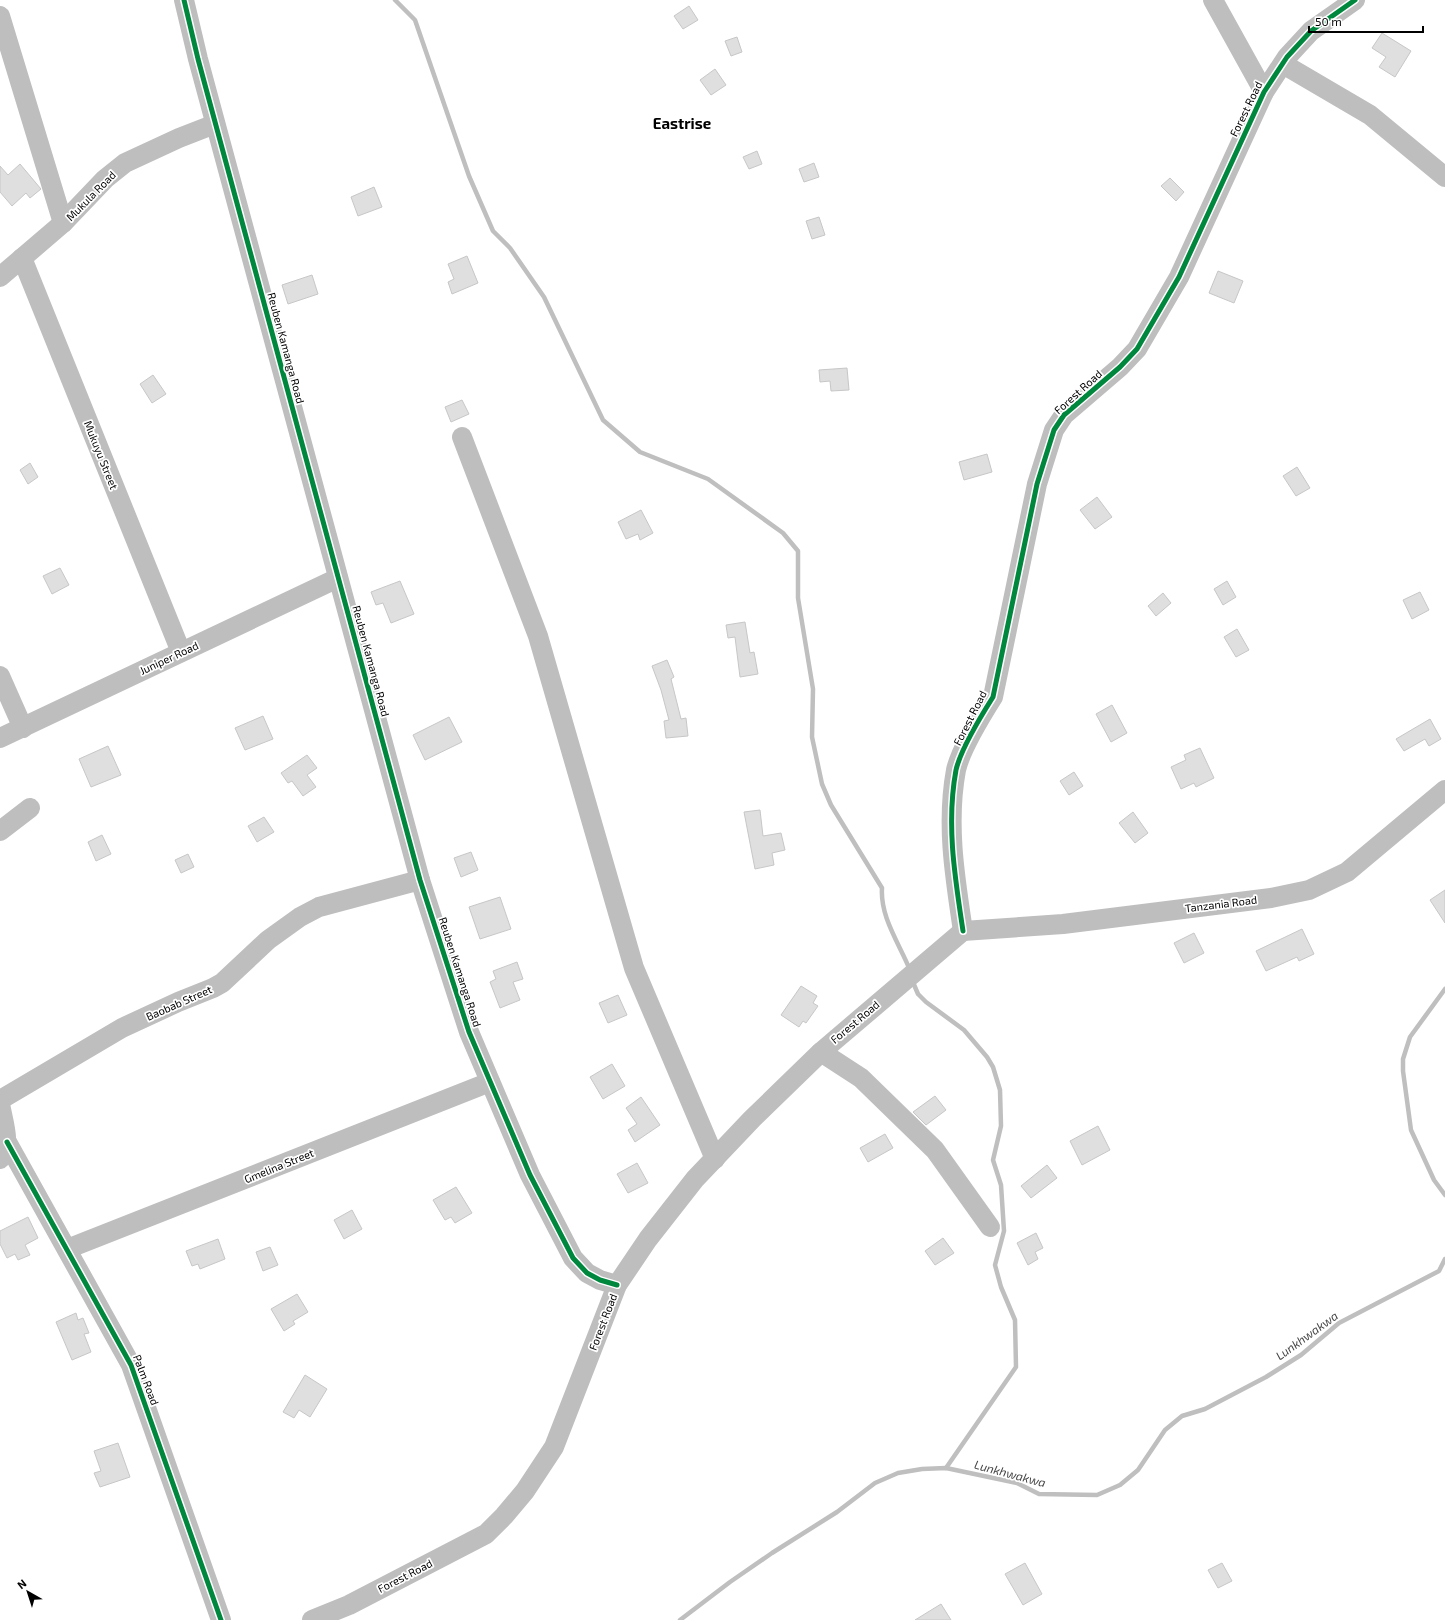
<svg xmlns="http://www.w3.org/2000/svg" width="1445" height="1620" font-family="'Exo 2',sans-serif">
<rect width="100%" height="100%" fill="#fff"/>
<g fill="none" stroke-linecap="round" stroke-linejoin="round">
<g stroke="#bfbfbf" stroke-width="4.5">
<path d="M395,0L415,20L469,176L493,231L510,248L544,297L603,420L640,452L708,479L783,533L798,551V598L813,689L812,737L822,784L831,805L882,888C880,917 899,943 910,970"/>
<path d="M912,980L918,994L926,1002L964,1030L987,1057L993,1067L1000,1090L1001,1126L993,1160L1001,1185L1004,1231L995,1265L1001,1287L1015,1320L1016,1367L946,1468"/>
<path d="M1445,989L1410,1037L1403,1059V1071L1411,1130L1434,1180L1445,1195"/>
<path d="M680,1620L730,1582L772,1553L837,1512L875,1483L898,1473L922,1469L946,1468L1017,1483L1039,1494L1097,1495L1120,1485L1138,1470L1165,1430L1182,1416L1205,1409L1266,1377L1301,1355L1339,1323L1439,1271L1445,1259"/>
</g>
</g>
<g fill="#dfdfdf" stroke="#c7c7c7">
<path d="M689,6L698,20L683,29L674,16Z"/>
<path d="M1382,33L1411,51L1395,77L1379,67L1386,57L1372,48Z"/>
<path d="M737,37L742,52L731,56L725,41Z"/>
<path d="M715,69L726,85L711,95L700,80Z"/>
<path d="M757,151L762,164L749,169L743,157Z"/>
<path d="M814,163L819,177L804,182L799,169Z"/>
<path d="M20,164L41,189L30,198L26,193L12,206L0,192V166L8,175Z"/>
<path d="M1170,178L1184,192L1176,201L1161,186Z"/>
<path d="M374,187L382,207L358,216L351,197Z"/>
<path d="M819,217L825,235L812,239L806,221Z"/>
<path d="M467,256L478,283L452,294L448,282L454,279L448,264Z"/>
<path d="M1218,271L1243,281L1234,303L1209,293Z"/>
<path d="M312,275L318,294L288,304L282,285Z"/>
<path d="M847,368L849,390L831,391L830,381L820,382L819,370Z"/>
<path d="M153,375L166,394L152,403L140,384Z"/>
<path d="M462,400L469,414L451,422L445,407Z"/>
<path d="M987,454L992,472L964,480L959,462Z"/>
<path d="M30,463L38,477L28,484L20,470Z"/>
<path d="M1297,467L1310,488L1296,496L1283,476Z"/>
<path d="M1097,497L1112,517L1095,529L1080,510Z"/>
<path d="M641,510L653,533L640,540L638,534L626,539L618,522Z"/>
<path d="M60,568L69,585L52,594L43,576Z"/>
<path d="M400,581L414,614L391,623L383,603L376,605L371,592Z"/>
<path d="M1227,581L1236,597L1223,605L1214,589Z"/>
<path d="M1420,592L1429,610L1412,619L1403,600Z"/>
<path d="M1163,593L1171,603L1156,616L1148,606Z"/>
<path d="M745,622L750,653L754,652L758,674L740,677L735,637L728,638L726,625Z"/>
<path d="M1237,629L1249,650L1236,657L1224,637Z"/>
<path d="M667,660L674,677L671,679L681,719L686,718L688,736L666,738L664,721L669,720L661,690L652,666Z"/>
<path d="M1112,705L1127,733L1111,742L1096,714Z"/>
<path d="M263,716L273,739L245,750L235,728Z"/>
<path d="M449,717L462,742L425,760L413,735Z"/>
<path d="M1430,719L1441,739L1429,746L1425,739L1404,751L1396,739Z"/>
<path d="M108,746L121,775L91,787L79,759Z"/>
<path d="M1200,748L1214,778L1196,787L1194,783L1181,789L1171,767L1186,760L1184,755Z"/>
<path d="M307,755L317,768L307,775L316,787L303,796L292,781L288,783L281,773Z"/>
<path d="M1074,772L1083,786L1069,795L1060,781Z"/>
<path d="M760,810L763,836L781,833L785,850L772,853L774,865L755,869L744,812Z"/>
<path d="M1133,812L1148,833L1135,843L1119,823Z"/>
<path d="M264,817L274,832L257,842L248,826Z"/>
<path d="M102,835L111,854L96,861L88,842Z"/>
<path d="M471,852L478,870L461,877L454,858Z"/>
<path d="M188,854L194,867L181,873L175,860Z"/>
<path d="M1445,890V923L1430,900Z"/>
<path d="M500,897L511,929L480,939L469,907Z"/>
<path d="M1302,929L1314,954L1299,961L1297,957L1266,971L1256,951Z"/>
<path d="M1194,933L1204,953L1184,963L1174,943Z"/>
<path d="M517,962L523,979L513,982L520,1000L500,1008L490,982L496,979L493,971Z"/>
<path d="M801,986L817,996L813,1003L818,1006L806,1023L803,1021L799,1027L781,1015Z"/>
<path d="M618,995L627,1015L608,1023L599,1003Z"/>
<path d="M612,1064L625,1086L603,1099L590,1077Z"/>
<path d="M935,1096L946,1110L926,1125L913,1112Z"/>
<path d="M641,1097L660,1125L635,1142L628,1130L637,1124L626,1108Z"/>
<path d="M1098,1126L1110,1150L1082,1165L1070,1141Z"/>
<path d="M885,1134L893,1148L868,1162L860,1148Z"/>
<path d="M637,1163L648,1183L628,1193L617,1174Z"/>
<path d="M1047,1165L1057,1178L1031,1198L1021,1186Z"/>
<path d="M456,1187L472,1213L455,1223L451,1217L445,1220L433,1200Z"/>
<path d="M352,1210L362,1229L344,1239L334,1220Z"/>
<path d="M28,1217L38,1238L25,1245L30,1255L18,1260L15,1254L7,1258L0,1244V1231Z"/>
<path d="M1036,1233L1043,1248L1035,1252L1038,1259L1028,1265L1017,1243Z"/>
<path d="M943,1238L954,1253L935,1265L925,1251Z"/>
<path d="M218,1239L225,1259L200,1269L198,1264L192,1266L186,1251Z"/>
<path d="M270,1247L278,1265L263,1271L256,1252Z"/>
<path d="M297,1294L308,1312L293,1321L295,1324L284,1331L271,1309Z"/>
<path d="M76,1313L78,1320L83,1318L89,1333L84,1334L91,1352L72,1360L56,1322Z"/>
<path d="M305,1375L327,1389L310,1417L299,1410L294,1418L283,1412Z"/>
<path d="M118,1443L130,1477L100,1487L94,1473L101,1471L94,1451Z"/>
<path d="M1025,1563L1042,1594L1023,1605L1005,1574Z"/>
<path d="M1222,1563L1232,1581L1218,1588L1208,1570Z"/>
<path d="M941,1604L951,1620H915Z"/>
</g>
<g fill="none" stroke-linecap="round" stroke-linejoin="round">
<g stroke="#bebebe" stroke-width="20">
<path d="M184,0L198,59L420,880L469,1032L530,1175L573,1258L587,1273L600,1280L617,1285"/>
<path d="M1213,0L1264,92"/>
<path d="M0,16L63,223"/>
<path d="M1283,64L1370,115L1445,177"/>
<path d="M22,258L181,652"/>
<path d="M0,277L63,223L105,179L125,163L179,138L215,124"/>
<path d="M462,437L538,636L634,968L715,1159"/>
<path d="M0,676L23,728"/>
<path d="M0,738L338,578"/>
<path d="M0,831L30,808"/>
<path d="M963,931C955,878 946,824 956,770C961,748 981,716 993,697L1037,484L1054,430L1064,415L1120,367L1137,349L1179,277L1264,92L1287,57L1311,31L1355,0"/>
<path d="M963,931L1063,924L1271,898L1309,890L1347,872L1445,790"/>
<path d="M821,1052L861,1078L935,1150L990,1227"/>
<path d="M0,1100L122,1028L178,1002L213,988L222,983L268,940L300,917L319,907L420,880"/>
<path d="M0,1104C3,1122 12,1144 0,1159"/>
<path d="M7,1142L131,1365L221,1620"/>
<path d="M67,1249L490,1082"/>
<path d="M312,1620L349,1605L486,1534L504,1516L525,1491L554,1447L617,1285L648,1239L695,1179L752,1119L821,1052L963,931"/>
</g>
<g stroke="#fff" stroke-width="8">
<g id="cycleway">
<path d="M184,0L198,59L420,880L469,1032L530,1175L573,1258L587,1273L600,1280L617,1285"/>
<path d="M963,931C955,878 946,824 956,770C961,748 981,716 993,697L1037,484L1054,430L1064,415L1120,367L1137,349L1179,277L1264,92L1287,57L1311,31L1355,0"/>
<path d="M7,1142L131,1365L221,1620"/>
</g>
</g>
<use href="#cycleway" stroke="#00873e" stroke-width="5"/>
</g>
<g text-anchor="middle" stroke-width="3.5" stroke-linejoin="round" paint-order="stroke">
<g font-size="11" fill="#000" stroke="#fff">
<text transform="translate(1246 109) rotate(-64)" y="4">Forest Road</text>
<text transform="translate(91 196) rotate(-45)" y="4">Mukula Road</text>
<text transform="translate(286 348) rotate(75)" y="4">Reuben Kamanga Road</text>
<text transform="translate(1078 392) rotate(-42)" y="4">Forest Road</text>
<text transform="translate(101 455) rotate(68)" y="4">Mukuyu Street</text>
<text transform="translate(169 658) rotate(-25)" y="4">Juniper Road</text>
<text transform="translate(371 661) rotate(75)" y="4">Reuben Kamanga Road</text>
<text transform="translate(970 718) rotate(-63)" y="4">Forest Road</text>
<text transform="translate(1221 904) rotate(-7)" y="4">Tanzania Road</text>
<text transform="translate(460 972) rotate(72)" y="4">Reuben Kamanga Road</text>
<text transform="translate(179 1003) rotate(-24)" y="4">Baobab Street</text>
<text transform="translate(855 1022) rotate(-40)" y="4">Forest Road</text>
<text transform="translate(279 1166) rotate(-22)" y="4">Gmelina Street</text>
<text transform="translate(603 1322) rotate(-69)" y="4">Forest Road</text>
<text transform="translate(146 1380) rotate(69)" y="4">Palm Road</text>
<text transform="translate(405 1576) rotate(-27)" y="4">Forest Road</text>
</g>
<g font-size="12" font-style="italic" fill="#444" stroke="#fff">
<text transform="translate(1307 1336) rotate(-36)" y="4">Lunkhwakwa</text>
<text transform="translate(1010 1474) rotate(15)" y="4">Lunkhwakwa</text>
</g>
<g font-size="15" font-weight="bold" fill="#000" stroke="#fff">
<text x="682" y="129">Eastrise</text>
</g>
</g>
<g transform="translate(28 1592) rotate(321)" stroke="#ffffff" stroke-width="3" paint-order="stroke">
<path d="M0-3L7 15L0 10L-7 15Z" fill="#000000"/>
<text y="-6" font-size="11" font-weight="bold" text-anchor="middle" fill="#000000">N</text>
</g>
<path d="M1309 26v6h114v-6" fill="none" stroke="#000000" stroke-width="2"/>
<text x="1315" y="26" font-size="12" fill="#000000" stroke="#ffffff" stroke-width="3" paint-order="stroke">50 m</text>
</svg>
